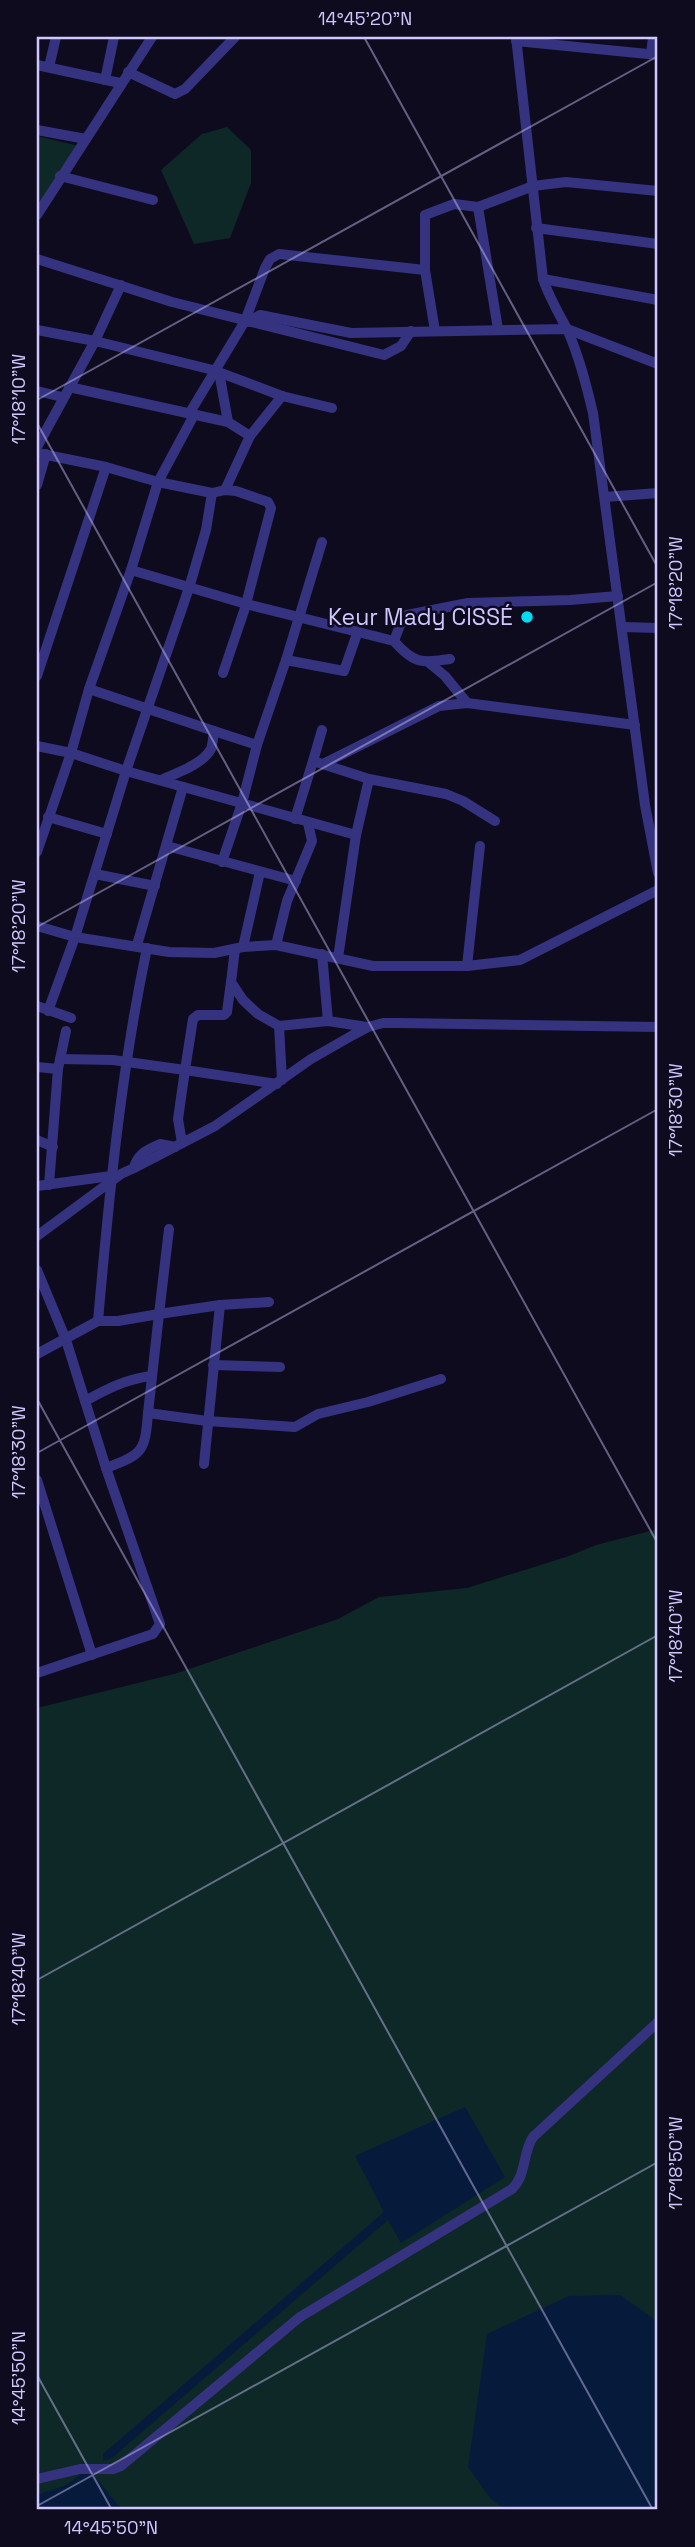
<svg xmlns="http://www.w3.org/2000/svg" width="695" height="2547" font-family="'Space Grotesk',sans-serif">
<rect width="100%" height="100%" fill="#0e0b1e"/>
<g fill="#0d2827">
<path d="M227,127L251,150V183L230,238L194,244L161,170L202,134Z"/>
<path d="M37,136L79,146L37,207Z"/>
<path d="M658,1529V2510H37V1708L174,1674L338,1619L379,1597L467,1588L569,1556L596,1545Z"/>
</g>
<g fill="#061a3c">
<path d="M465,2107L505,2177L401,2243L388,2220L112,2458L103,2461V2454L384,2212L355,2156Z"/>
<path d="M620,2295L658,2322V2510H506L490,2498L468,2467L487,2334L569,2296Z"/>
<path d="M84,2472L93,2474L117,2504L125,2510H37V2495L66,2485Z"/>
</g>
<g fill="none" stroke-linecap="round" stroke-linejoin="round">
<g stroke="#353380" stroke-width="10">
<path d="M516,37L543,279C549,297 558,312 567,329C579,356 586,384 593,413L645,805L658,873"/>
<path d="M516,41L658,55"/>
<path d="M651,54L653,37"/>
<path d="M37,65L120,83"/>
<path d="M49,67L56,37"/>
<path d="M128,72L175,94L185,89L235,37"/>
<path d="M105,80L114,37"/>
<path d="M37,130L86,139"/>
<path d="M60,176L153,200"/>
<path d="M478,207L498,329"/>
<path d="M37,215L152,37"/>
<path d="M536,228L658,244"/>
<path d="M37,259L172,302L384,355L401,346L411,331"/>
<path d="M543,279L658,300"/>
<path d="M249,322L260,315L351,333L567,329L658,364"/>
<path d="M37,330L95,341L213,370L282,396L332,408"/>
<path d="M435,331L425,270V215L454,204L478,207L533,186L566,182L658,191"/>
<path d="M219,372L228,422"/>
<path d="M69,387L228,422L250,436"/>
<path d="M37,391L62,397"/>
<path d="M189,414L245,321L265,268L270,259L279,254L425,270"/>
<path d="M37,447L95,341L121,285"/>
<path d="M37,453L106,467L158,482L212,493L225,490L236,491L268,502L271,508L245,608L223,673"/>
<path d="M37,485L46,454"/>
<path d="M225,490L250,436L282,396"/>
<path d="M605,497L658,493"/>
<path d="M131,570L246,604L394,641C414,664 421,663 450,659"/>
<path d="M623,627L658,628"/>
<path d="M394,641L402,620L407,615L468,603L570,600L618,596"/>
<path d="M286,660L344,671L358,631"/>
<path d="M428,662L445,676L467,703"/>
<path d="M37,676L106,467"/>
<path d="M89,689L214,731"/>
<path d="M37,746L71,753L126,771L356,835"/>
<path d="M313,761L322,730"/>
<path d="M323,764L439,706L467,703L635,725"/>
<path d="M161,780C176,773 202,765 211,749C213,744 213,736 214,731L257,745"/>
<path d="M48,817L107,834"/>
<path d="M295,819L313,761L369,779L446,794L463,801L495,821"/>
<path d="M167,846L296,881"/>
<path d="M37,852L71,753L89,689L131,570L158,482L194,415"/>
<path d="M222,862L242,803L257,745L286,660L322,542"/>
<path d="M95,874L155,886"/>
<path d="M37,926L75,937L169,952L214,953L243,947L276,945L373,966H467L520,960L658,890"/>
<path d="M137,945L183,787"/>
<path d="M276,945L287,901L312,841L308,823"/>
<path d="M243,947L260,872"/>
<path d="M322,954L328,1021"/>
<path d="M338,958L356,835L369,779"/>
<path d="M467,966L480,846"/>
<path d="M231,982L235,949"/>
<path d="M37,1006L71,1018"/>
<path d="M48,1011L75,937L126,771L189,588L206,530L212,493"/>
<path d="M279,1026L282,1080"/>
<path d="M60,1059L113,1060L185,1070L178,1119L182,1143"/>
<path d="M37,1067L58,1069"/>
<path d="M277,1084L185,1070L193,1019L198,1015H224L227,1012L231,982L243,1000L258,1014L279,1026L328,1021L367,1027"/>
<path d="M37,1140L53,1147"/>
<path d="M134,1168L215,1126L311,1059L353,1035L368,1027L383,1023H400L658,1027"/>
<path d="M49,1185L58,1069L66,1031"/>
<path d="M37,1186L111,1176"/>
<path d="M169,1229L159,1314L220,1305L269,1302"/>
<path d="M37,1236L121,1174L134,1168C137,1154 148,1149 160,1144L175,1147"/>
<path d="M37,1270L66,1340L106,1468L160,1624L153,1634L37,1673"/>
<path d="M98,1321C109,1196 121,1071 147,948"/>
<path d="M37,1354L98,1321H118L159,1314L148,1413L207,1421L295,1427L318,1414L368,1402L441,1379"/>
<path d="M213,1365L280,1367"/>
<path d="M85,1401C107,1389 126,1379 151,1376"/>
<path d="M204,1464L220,1305"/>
<path d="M106,1468C143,1454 145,1452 148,1413"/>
<path d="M37,1480L92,1655"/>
<path d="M37,2479L80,2469H113L121,2466L300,2317L512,2189C527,2174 522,2154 533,2137L658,2022"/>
</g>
</g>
<path fill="none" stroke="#cec8ff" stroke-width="2" stroke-opacity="0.45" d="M364,37L658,568M37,400L658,56M37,423L658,1544M37,927L658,582M37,1399L653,2510M37,1453L658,1109M37,1980L658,1635M37,2375L112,2510M37,2506L658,2162"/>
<circle fill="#00dbf3" stroke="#0e0b1e" stroke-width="2.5" cx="527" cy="617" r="7"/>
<g text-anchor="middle" stroke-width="5" stroke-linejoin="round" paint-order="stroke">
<g font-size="23" fill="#cec8ff" stroke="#0e0b1e" text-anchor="end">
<text x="513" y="625">Keur Mady CISSÉ</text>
</g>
</g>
<rect width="695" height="2547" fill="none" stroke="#0e0b1e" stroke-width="77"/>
<rect x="38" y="38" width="618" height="2470" fill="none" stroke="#cec8ff" stroke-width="2.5"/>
<g font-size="18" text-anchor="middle" fill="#cec8ff">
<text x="365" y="25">14°45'20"N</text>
<text transform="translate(19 399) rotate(-90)" y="6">17°18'10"W</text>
<text transform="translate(676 583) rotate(-90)" y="6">17°18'20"W</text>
<text transform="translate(19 926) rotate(-90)" y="6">17°18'20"W</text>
<text transform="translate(676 1110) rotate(-90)" y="6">17°18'30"W</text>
<text transform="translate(19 1452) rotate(-90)" y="6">17°18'30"W</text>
<text transform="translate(676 1636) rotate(-90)" y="6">17°18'40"W</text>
<text transform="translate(19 1979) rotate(-90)" y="6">17°18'40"W</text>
<text transform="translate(676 2163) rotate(-90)" y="6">17°18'50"W</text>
<text transform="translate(19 2378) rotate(-90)" y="6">14°45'50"N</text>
<text x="111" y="2534">14°45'50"N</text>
</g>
</svg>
